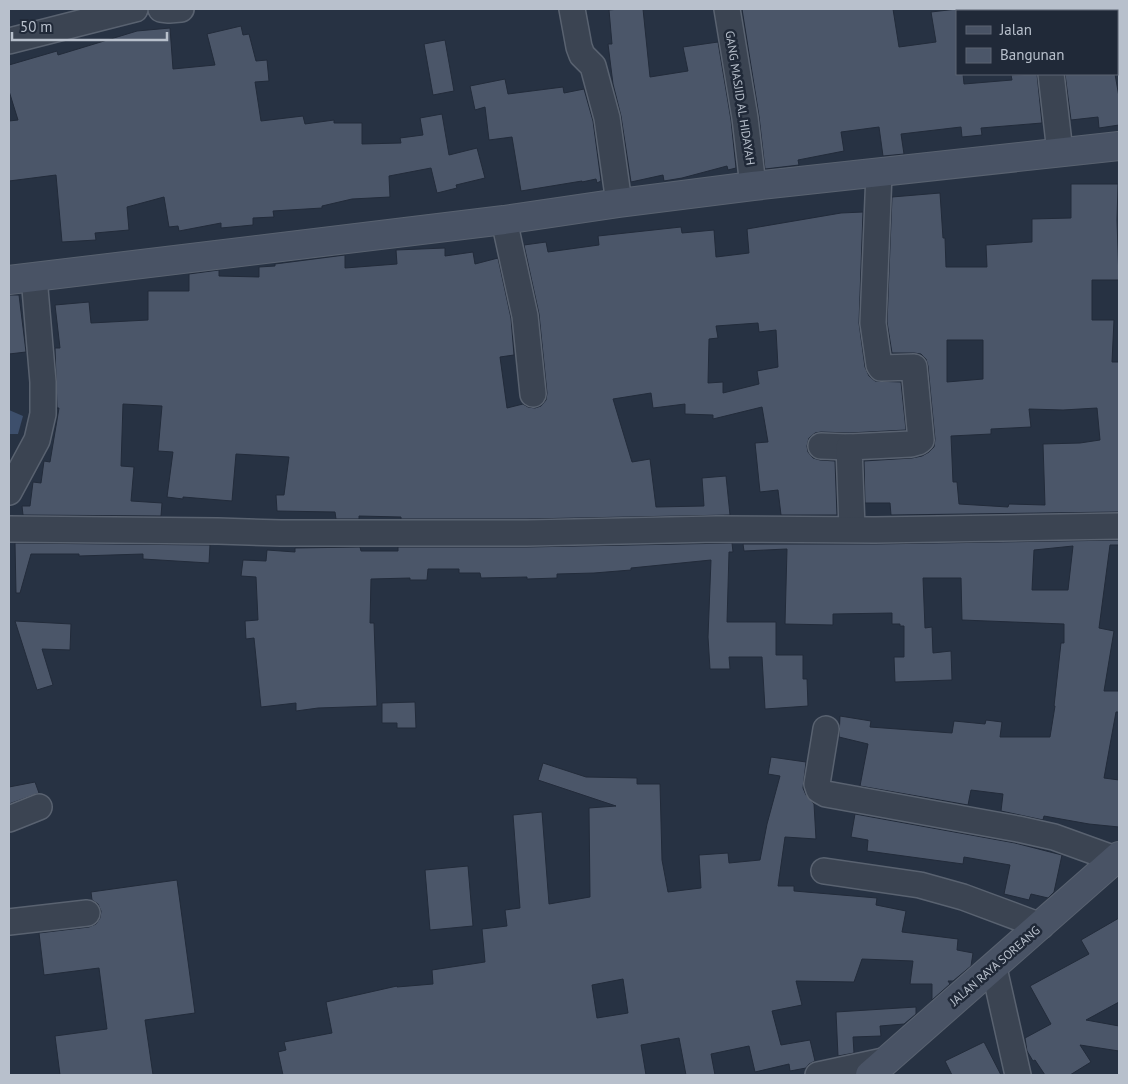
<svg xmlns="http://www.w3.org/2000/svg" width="1128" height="1084" font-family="'PT Sans',sans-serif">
<rect width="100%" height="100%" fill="#273243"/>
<path fill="#3d4f6c" d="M9,410L23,416L18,434H9Z"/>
<g fill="#4b5669" stroke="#222b3a" fill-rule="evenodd">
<path d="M619,9H643L650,77L688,71L683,47L718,42L731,120L736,168L728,170L727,166L682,178L664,181L663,175L631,182L621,116L613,84L608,44H612L609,10Z"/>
<path d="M742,9H893L899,47L936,42L931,12L957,9V74H963L964,84L1012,80L1011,75L1037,74L1042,123L981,128L982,135L962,137L961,127L901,134L904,154L883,156L879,127L841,132L844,151L798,160L799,165L765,169L759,116Z"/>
<path d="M241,26L243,35L249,34L256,61L267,60L269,81L255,82L261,121L303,116L305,124L334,120V123H362V144L401,143L400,138L423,135L420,118L442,114L449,155L477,148L485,178L456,185L457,188L437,193L431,168L389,176L390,197L352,199L322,206V208L273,211L274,217L253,218V225L221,228V223L179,231L178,226L169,227L164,197L127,207L129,230L95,233L96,240L62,242L56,175L9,181V121L18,120L9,91V65L57,51L58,55L137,31L170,28L173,69L215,65L207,34Z"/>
<path d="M445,40L454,91L433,95L424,44Z"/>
<path d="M1065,74H1115L1119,97V125L1099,128L1098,117L1071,120Z"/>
<path d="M505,79L508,94L563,87L564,93L584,89L593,121L601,181L597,183L596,179L582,182V181L521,191L512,137L489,140L485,107L475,110L470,86Z"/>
<path d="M1071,184H1118L1117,220L1119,280H1092V320H1114L1112,362H1119V512L891,515L890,503H865L864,461L912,458L922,456L929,452L934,447L935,439L928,366L926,359L921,354L914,353H892L887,322L892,197L940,193L943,238H945L946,267H987L986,245L1032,242V219L1071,218ZM947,340H983V379L947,382ZM1097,408L1100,440L1080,443L1043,444L1045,505L1009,504L1008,507L959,504L957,482H953L951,436L991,434V429L1031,427L1029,409L1063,410Z"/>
<path d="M863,212L859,323L865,367L869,376L875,381L901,382L906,430L849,433L821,432L815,433L809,438L807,446L808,452L813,458L820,460L835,461L837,515H781L778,490L760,492L755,443L768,442L762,407L713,419V415L685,414V404L653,408L651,393L613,399L632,462L650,459L656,507L704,506L702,478L726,476L730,515L527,519H401V517L359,516V519H336L335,512L277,511L276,495H284L289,457L236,454L232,501L183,497V499L167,497L173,452L158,451L162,406L123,404L121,466L134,467L131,501L162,503L161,516L23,515L22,506H30L33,482L41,483L44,461L50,462L59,408H57L55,348H60L55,305L89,302L91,323L148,320V291H189V274L219,270V276L259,277V267L275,266V264L345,255V268L397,264L396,250L445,248V256L473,252L475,264L498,258L511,318L514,355L500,357L507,408L523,404L528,407L535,408L541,406L546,400L547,393L539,314L524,245L546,242L548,252L599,245L598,236L681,227L682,233L714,230L716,257L749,253L747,229L841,213ZM758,323L759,332L776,330L778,367L757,371L759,384L723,393V382L708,383L709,339L718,338L716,326Z"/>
<path d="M9,295H19L26,352L9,354Z"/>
<path d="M1119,540V545H1110L1099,628L1114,631L1104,691H1119V712H1116L1104,778L1119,780V827L1089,824L1044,816L1043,820L1001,811L1003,794L971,790L968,805L860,786L868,744L839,737L840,716L871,721L870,727L952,733L954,721L985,724L986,720L1002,722L1000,737H1050L1055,706H1054L1061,643H1064V624L962,620L961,578H923L925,628L932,627L933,653L951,651L952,680L895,682L894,657H904V626H900V624H892V613L833,614V625L785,624L787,549L744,551L743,544H875ZM1073,546L1068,590H1032L1034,550Z"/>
<path d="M15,543L210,545L209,563L143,559V554L79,556V554H31L20,593H16Z"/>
<path d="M732,543L733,552H729L727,622H776V655H803V679H807L808,706L765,709L762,657H729L730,669H710L708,637L711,560L631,568V570L594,573L557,574V578L527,579V577L481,578L480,573H459V569H428L427,580H410V578L371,579L370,623H374L377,706L318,708L296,711V703L261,707L254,638L246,639L245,621L258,620L256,577L241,576L243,560L266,561L267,550L295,552V548L360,547L361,551H398V547H527Z"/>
<path d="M15,621L71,624L70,650L42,649L53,685L37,690Z"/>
<path d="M415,702L416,728H397V723H382V703Z"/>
<path d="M771,757L806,762L803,788L806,795L814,804L816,839L785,837L778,886H794V891L877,898L876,905L906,911L902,932L958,939L957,950L973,953L971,966L953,981H948L950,984L932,1000V984H910L913,961L862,959L854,982L796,981L802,1005L772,1011L781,1045L810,1040L815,1061L809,1064L806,1068L790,1071L789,1064L755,1072L749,1046L711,1054L715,1075H686L679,1038L641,1045L646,1075H283L278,1052L286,1050L284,1042L332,1033L326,1002L397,986V987L433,984L432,970L485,962L482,929L507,926L505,910L520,908L513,815L542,812L549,904L590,897L589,808L616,806L538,780L543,763L586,777L637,778V784H660L662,860L668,892L701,888L699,855L728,853L729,863L760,860L767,824L780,776L768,774ZM623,979L628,1013L597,1018L592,985Z"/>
<path d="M35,782L39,793L9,804V787Z"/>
<path d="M855,814L1015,843L1062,855L1054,892L1048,898L1031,894L1029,900L1004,894L1010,865L964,857L963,864L867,851L868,840L851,837Z"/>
<path d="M468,866L473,926L430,930L425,870Z"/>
<path d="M177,880L195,1013L145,1020L153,1075H60L55,1036L107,1029L99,968L44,975L39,933L89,927L96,924L100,918L101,911L98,904L92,900L91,892Z"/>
<path d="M1119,918V1002L1086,1020L1119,1026V1051L1080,1045L1091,1062L1070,1075H1045L1035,1060L1033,1061L1027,1051L1025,1038L1051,1024L1030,986L1089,954L1081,940Z"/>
<path d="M916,1007V1014L904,1024L880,1026L881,1036L853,1037L854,1053L838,1056L836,1012Z"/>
<path d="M984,1042L1001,1075H952L945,1061Z"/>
</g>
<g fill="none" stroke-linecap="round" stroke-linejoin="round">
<g stroke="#596270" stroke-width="28">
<g id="street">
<path d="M161,9L169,10L181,9"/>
<path d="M572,9L579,47L582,55L593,66L607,118L619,203"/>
<path d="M727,9L745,118L753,186"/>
<path d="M1009,10L1011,11"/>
<path d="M9,41L135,9"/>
<path d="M1051,74L1060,152"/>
<path d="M504,220L525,316L533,394"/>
<path d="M821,446L849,447"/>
<path d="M9,492L37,440L43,414V382L34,277"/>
<path d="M852,528L849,447L911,444L918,442L921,440L914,367L881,368L879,365L873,323L879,173"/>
<path d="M9,529L218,531L281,533H527L717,529L875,530L1119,526"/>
<path d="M826,729L817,784L819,790L826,794L1018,829L1054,837L1115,859"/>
<path d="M9,819L39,807"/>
<path d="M824,871L920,885L963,897L1041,926"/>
<path d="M9,922L87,913"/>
<path d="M994,968L1018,1075"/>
<path d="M818,1075L888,1060"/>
</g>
</g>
<g stroke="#596270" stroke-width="30">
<g id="secondary">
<path d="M9,280L504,220L619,203L753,186L1119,146"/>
<path d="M870,1075L1119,856"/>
</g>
</g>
<use href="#street" stroke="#3b4452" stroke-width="25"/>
<use href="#secondary" stroke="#495365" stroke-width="28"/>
</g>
<g text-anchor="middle" stroke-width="5" stroke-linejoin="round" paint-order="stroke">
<g font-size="12" fill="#b8c0cc" stroke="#202938">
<text transform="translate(740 98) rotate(81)" y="4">GANG MASJID AL HIDAYAH</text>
<text transform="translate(995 966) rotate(-41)" y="4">JALAN RAYA SOREANG</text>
</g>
</g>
<rect width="1128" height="1084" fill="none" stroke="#b8c0cc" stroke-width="20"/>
<rect x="956" y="10" width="162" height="65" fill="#202938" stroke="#5d6573"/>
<rect x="966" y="26" width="25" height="8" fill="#495365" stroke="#5d6573"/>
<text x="1000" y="35" font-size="15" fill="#b8c0cc">Jalan</text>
<rect x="966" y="48" width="25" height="15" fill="#4b5669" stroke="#5d6573"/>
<text x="1000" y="60" font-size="15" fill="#b8c0cc">Bangunan</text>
<path d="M12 32v8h155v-8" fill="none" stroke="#b8c0cc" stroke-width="2.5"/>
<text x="20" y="32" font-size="15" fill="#b8c0cc" stroke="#202938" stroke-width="4" paint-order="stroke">50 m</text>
</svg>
